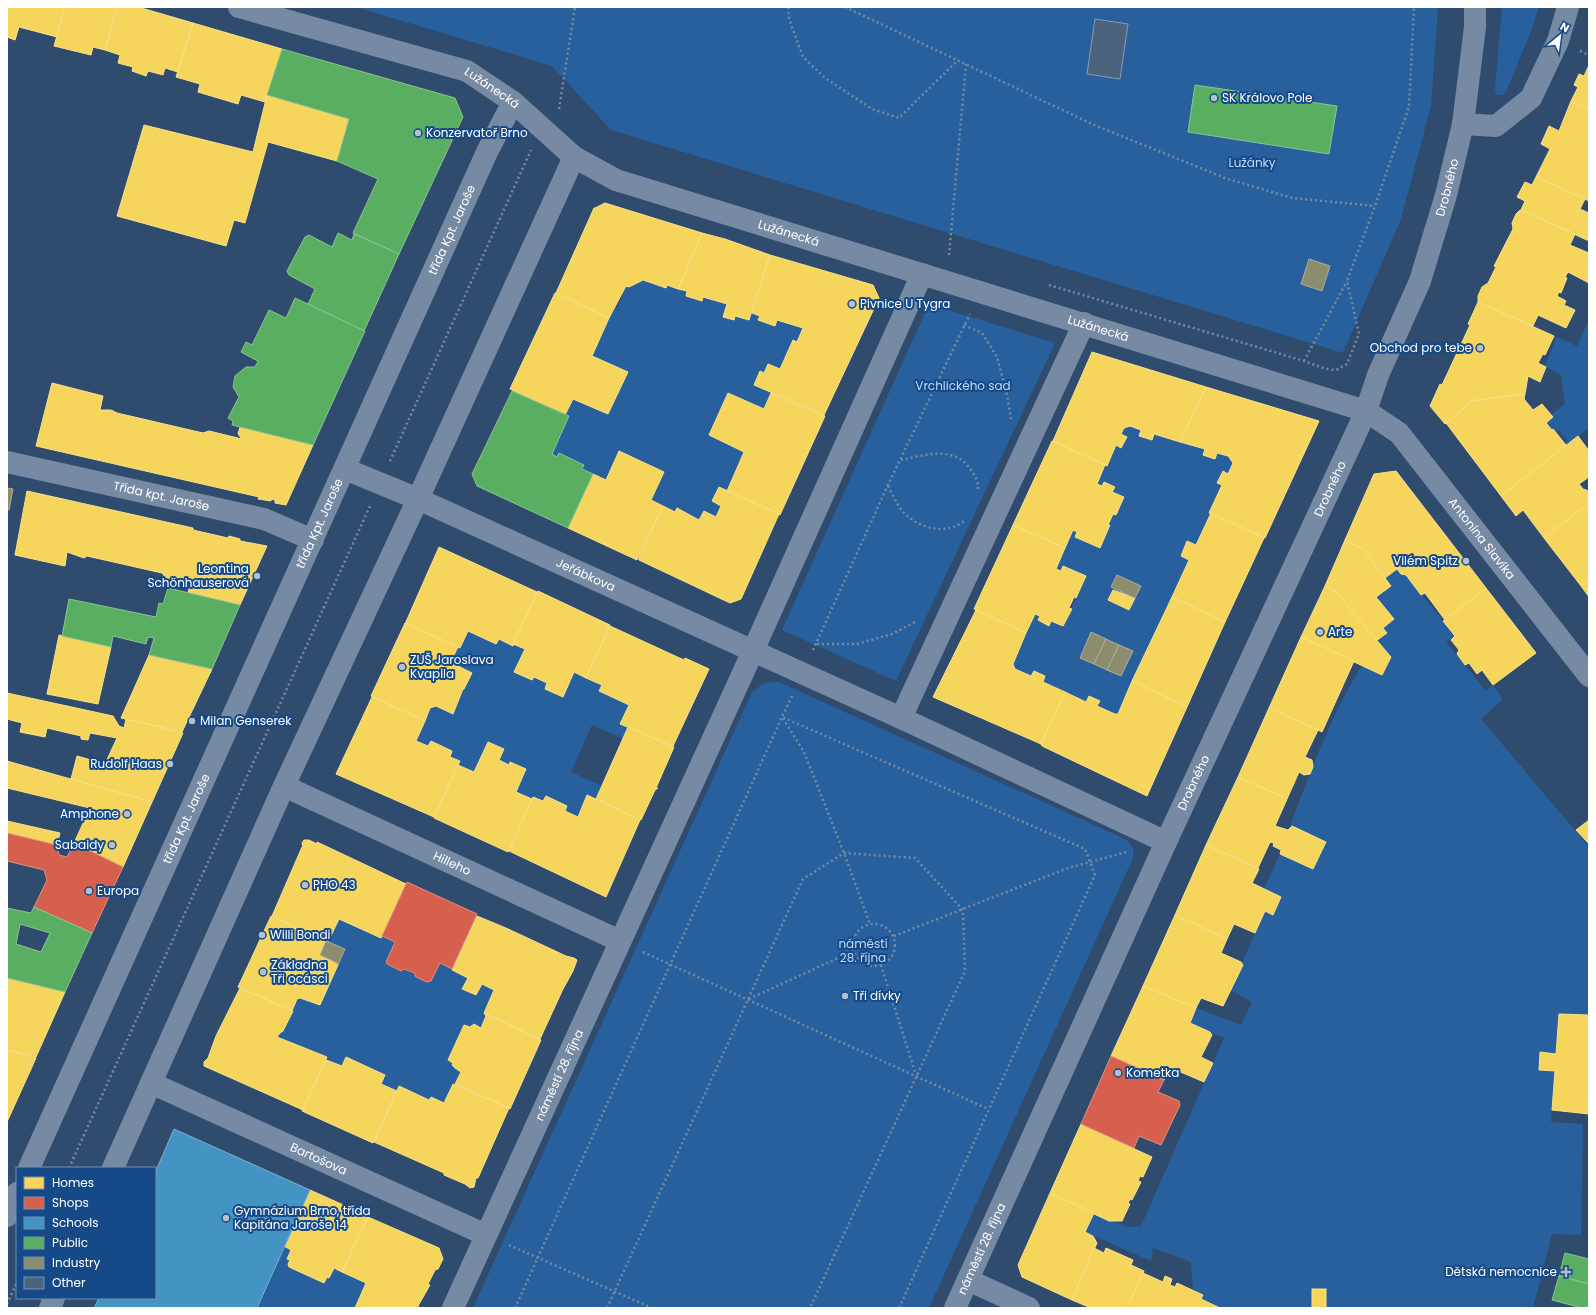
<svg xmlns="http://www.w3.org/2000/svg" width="1596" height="1315" font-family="Poppins,sans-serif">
<rect width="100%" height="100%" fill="#2f4b6d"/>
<g fill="#28609e">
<path d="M356,7H1438L1431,106L1401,219L1343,353L611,130L552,66Z"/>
<path d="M1502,7H1539L1531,31L1506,92L1502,95H1496L1495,89Z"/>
<path d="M643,280L666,288L667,285L687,291L686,296L702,301L703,297L727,304L723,317L734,320L735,316L749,320L752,313L760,316L759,321L775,326L777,320L803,328L797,342L793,340L780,369L768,364L764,373L760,372L754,385L771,393L764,409L728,393L709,435L744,452L727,491L719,487L712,501L721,506L716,517L704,511L699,520L677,508L675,512L651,500L664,472L619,451L606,480L582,469L583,465L559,454L557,457L552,454L569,417L565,415L573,399L608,414L628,372L592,356L614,307L617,308L626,286L629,287Z"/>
<path d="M929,304L1055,343L896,681L782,630Z"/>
<path d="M1589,320V428L1566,445L1565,443L1567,441L1559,430L1556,432L1554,429L1552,430L1546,423L1551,415L1565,404L1561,375L1545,366L1556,339L1553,337L1554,336L1577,346Z"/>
<path d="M1130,426L1205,449L1203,455L1215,459L1217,453L1225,455L1233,463L1228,474L1222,471L1217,483L1222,485L1211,514L1196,545L1187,541L1181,556L1189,560L1118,714L1097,706L1100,701L1086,702L1043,682L1045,676L1034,671L1031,676L1015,669L1013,664L1035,614L1040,616L1038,620L1049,625L1051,621L1063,626L1086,577L1063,566L1061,571L1056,569L1073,530L1077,532L1076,537L1100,548L1110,526L1108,523L1113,514L1116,515L1124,497L1112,492L1114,487L1104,482L1102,486L1097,484L1116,445L1121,448L1127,437L1121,434L1124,428Z"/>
<path d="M1397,569L1406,575L1455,636L1446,642L1486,691L1493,685L1503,699L1481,719L1589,847V1016L1559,1014L1556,1054L1540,1053L1539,1070L1555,1071L1551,1122L1583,1124L1581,1235L1552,1234L1533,1308H1220L1201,1299L1202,1295L1193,1291L1191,1262L1153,1248L1151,1261L1085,1232L1094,1213L1127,1227L1141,1226L1224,1038L1190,1023L1196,1008L1241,1025L1252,1002L1230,990L1265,911L1273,915L1281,897L1264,889L1280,854L1313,869L1326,842L1290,826C1310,773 1329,720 1358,672C1368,656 1372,644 1387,633L1383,628L1394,619L1376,597L1391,586L1385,578Z"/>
<path d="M468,631L496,644L499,639L525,649L515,672L532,680L534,677L547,683L545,689L562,697L574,672L602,685L599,691L629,705L620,724L628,727L623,739L592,725L571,772L602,786L596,799L587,796L578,817L565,811L567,806L546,796L543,801L533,797L532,799L516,792L526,769L510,762L509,765L499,760L504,749L488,742L474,772L458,765L460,761L450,757L451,751L431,741L428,746L416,741L430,708L436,706L453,714L463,689H464L472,673L454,664L452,659L458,647L460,648Z"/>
<path d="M779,682L1127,840L1133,848V858L929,1308H473L752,692L764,683Z"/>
<path d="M339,919L381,938L382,936L395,942L386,962L387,965L401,971L404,969L427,982L431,981L440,963L468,978L462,990L476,995L482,984L494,990L484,1013L486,1016L481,1028L474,1024L470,1027L464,1025L448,1060L453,1063L452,1065L461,1072L444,1103L431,1097L429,1100L399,1087L397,1091L381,1084L346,1057L342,1066L326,1060L327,1057L277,1037L280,1033L283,1031L297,999L300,998L320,1005L345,950L328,942Z"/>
<path d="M285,1247L291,1250L287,1259L324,1283L327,1277L329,1278L334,1268L366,1283L355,1308H257Z"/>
</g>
<g fill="#f6d55c" stroke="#f9e28d">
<path d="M7,7H65L57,37L19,27L15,40L7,37Z"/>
<path d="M65,7H117L105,50L93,47L91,55L54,46Z"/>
<path d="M117,7H138L193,23L178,72L165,68L163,75L148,71L146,76L132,71L133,67L118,63L120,55L105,50Z"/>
<path d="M193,23L282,49L265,102L241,95L238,104L198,92L200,84L176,77Z"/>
<path d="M1589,65V109L1571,101L1578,87L1574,85L1579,74L1584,76Z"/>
<path d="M267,95L349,119L337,161L268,142L245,223L234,220L226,246L117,216L144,125L253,152Z"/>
<path d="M1571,101L1589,109V201L1536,177L1550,149L1541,144L1549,126L1559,131Z"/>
<path d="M1536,177L1585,199L1580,209L1589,213V241L1521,210L1525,201L1517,197L1525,182L1532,185Z"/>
<path d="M605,203L702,233L678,289L667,285L666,288L643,280L629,287L626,286L609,318L556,293L594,208H595Z"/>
<path d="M1520,210L1575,234L1570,245L1589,253V283L1568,272L1565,277L1567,278L1561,293L1559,292L1557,296L1566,301L1564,305L1575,310L1566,328L1538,315L1533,326L1478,302V296L1482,287L1488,283L1496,267L1494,266L1513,229L1512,223L1516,214Z"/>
<path d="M702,233L725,239L770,255L749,320L735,316L734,320L723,317L727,304L703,297L702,301L686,296L687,291L678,289Z"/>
<path d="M770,255L873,285L879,298L824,415L754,385L760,371L764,373L768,364L780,369L793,340L797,342L803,328L777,320L775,326L758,320L760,316L752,313Z"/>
<path d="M555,293L609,318L592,356L628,372L608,414L573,399L565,415L510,389Z"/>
<path d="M1478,302L1554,336L1545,355L1543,354L1538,363L1546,367L1540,382L1528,376L1525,394L1470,401V403L1445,424L1430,406L1440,384L1442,385L1470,325L1468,324Z"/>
<path d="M1092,352L1206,387L1180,442L1154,434L1152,440L1139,436L1141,430L1130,426L1124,428L1121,434L1127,437L1121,448L1116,445L1107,466L1053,441Z"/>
<path d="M52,383L103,396L100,410H111L117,413L203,433L209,431L242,439L238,434L240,427L313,445L286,505L275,503V500L271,499V501L258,499L259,497L36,446Z"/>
<path d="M1206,387L1319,421L1265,538L1209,513L1222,485L1217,483L1223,471L1228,474L1233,463L1228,456L1217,453L1215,459L1203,455L1205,449L1180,442Z"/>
<path d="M728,393L764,409L771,393L825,416L780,515L727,491L744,452L709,435Z"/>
<path d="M1525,394L1524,399L1533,410L1542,404L1553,417L1546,423L1552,430L1553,429L1566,445L1501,496L1446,423L1470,403V401Z"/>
<path d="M1578,436L1589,451V477L1579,484L1583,489L1589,491V503L1544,538L1523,510L1516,516L1501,496Z"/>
<path d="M1052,441L1105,465L1097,484L1102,486L1104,482L1115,487L1112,492L1124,497L1116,515L1113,514L1108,525H1110L1100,548L1075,537L1077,532L1073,530L1065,548L1013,525Z"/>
<path d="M619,451L664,472L651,500L663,506L637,560L568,528L593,474L606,480Z"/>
<path d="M1396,471L1486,588L1445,620L1425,593L1421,595L1406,575L1401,574L1397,569L1385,578L1363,549L1345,540L1374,474Z"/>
<path d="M719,487L779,514L741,599L730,603L639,560V558L663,506L675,512L677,508L699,520L704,511L716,517L721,506L712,501Z"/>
<path d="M27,491L193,528V530L228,538L229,536L240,539V541L267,546L240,605L188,592L192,579L181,581L166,578L162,573L87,556L84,558L67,552L65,566L15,555Z"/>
<path d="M1589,503V580L1581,586L1544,538Z"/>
<path d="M1211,513L1264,538L1225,622L1172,597L1189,560L1181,556L1187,541L1196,545Z"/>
<path d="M1013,525L1065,548L1056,569L1061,571L1063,566L1086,576L1076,598L1074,597L1069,608L1072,609L1063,626L1051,621L1049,626L1038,620L1040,616L1035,614L1026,633L974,609Z"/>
<path d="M1345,540L1363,549L1391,586L1376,597L1394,619L1383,628L1387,633L1376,641L1335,591L1325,586Z"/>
<path d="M439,547L537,592L513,646L499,639L496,644L468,631L460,648L405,624Z"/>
<path d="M1589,580V597L1581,586Z"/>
<path d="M1325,586L1335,591L1391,657L1382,675L1301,637Z"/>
<path d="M1486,588L1536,653L1493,685L1482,670L1477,674L1469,663L1465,665L1457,654L1459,650L1451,640L1455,636L1443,621Z"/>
<path d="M1113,590L1135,598L1129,610L1108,600Z"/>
<path d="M538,591L610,625L586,678L574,672L563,697L545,689L547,683L534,677L532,680L514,672L525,649L513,644Z"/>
<path d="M1172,597L1225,622L1187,707L1132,681Z"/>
<path d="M976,610L1026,633L1013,664L1015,669L1031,676L1034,671L1045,676L1043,682L1065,692L1041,744L933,697Z"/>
<path d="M405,623L458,647L452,659L454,664L472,673L464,689H463L453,714L436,706L430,708L425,721L371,696Z"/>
<path d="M610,626L684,660L685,658L709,669L673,746L620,724L629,705L599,691L602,685L586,678Z"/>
<path d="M59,635L111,647L98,704L47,694Z"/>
<path d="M1301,637L1354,661L1322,732L1269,708Z"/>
<path d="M149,655L212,669L182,732L121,718Z"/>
<path d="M1132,681L1187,707L1147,796L1042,746L1041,744L1065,692L1086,702L1089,696L1100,701L1097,706L1115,714H1118Z"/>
<path d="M7,693L113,716L119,726L124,728L126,719L183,733L152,802L71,779L77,756L105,764L117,738L90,733L88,740L81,739V736L47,728L45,737L20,732L22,723L7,719Z"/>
<path d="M372,697L425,721L416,741L428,746L431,741L452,751L450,757L460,761L434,817L336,774Z"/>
<path d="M1269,708L1318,730L1305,757L1312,760L1313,767L1310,774L1304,775L1299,772L1287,799L1238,777Z"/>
<path d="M628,727L674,747L656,788H658L655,790L641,820L596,799Z"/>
<path d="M488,742L504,749L499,760L509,765L510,762L526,769L516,792L532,799L508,852L434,818L458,765L474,772Z"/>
<path d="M7,761L152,802L123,867L74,843L90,808L7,788Z"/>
<path d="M1238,777L1287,799L1275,826L1288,830L1292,826L1326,842L1313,869L1280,854L1281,850L1273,846L1274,843L1270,842L1258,868L1206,845Z"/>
<path d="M587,795L640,820L606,897L509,851L533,797L543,801L546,796L567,806L565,811L578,817Z"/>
<path d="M1589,820V844L1576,830Z"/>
<path d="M7,821L60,833L57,845L7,833Z"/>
<path d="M304,840H309L317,844V842L406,884L381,938L339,919L328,942L272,916L302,847L303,848L302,843Z"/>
<path d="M1206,845L1259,869L1252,883L1281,897L1273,915L1265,911L1255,933L1234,924L1227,939L1175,915Z"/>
<path d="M1175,915L1227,939L1221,953L1241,962L1243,965L1223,1006L1201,998L1196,1008L1143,986Z"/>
<path d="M271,916L326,941L320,955L337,963L338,965L320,1005L300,998L297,999L292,1011H290L238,987Z"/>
<path d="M477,916L506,928L566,956L574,958L577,960L573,971L563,989L540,1039L484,1013L494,990L482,984L476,995L462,989L468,978L452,970Z"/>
<path d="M7,978L65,992L36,1057L7,1050Z"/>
<path d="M1143,986L1196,1008L1190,1023L1210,1032L1212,1035L1201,1057L1213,1063L1204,1082L1169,1067L1164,1080L1111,1056Z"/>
<path d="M240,988L293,1011L283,1031L280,1033L277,1037L327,1057L303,1110L204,1066V1062L208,1058L216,1036Z"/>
<path d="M484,1013L541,1040L510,1109L455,1084L461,1072L455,1068L452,1065L453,1063L448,1060L464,1025L470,1027L474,1024L481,1028L486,1016Z"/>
<path d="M1559,1014L1589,1015V1114L1552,1110L1555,1071L1539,1070L1540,1052L1556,1054Z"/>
<path d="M7,1050L36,1058L7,1122Z"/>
<path d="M346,1057L385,1075L381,1084L397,1091L373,1143L302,1111L326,1060L342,1066Z"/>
<path d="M453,1084L509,1108L478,1178H476L474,1187L470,1188L465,1184L444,1175V1173L374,1142L399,1086L429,1100L431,1097L444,1103Z"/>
<path d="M1081,1124L1152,1157L1143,1177L1140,1176L1138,1181L1141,1182L1132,1200L1130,1199L1128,1203L1130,1204L1122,1221H1109L1050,1193Z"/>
<path d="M310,1190L368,1216L342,1272L334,1268L329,1278L327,1277L324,1283L289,1267L288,1264L290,1260L287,1259L291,1250L284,1246Z"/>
<path d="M1050,1193L1094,1213L1085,1232L1093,1236L1097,1243L1072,1300L1022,1277L1018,1265Z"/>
<path d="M368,1217L439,1248L443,1259L438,1269L435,1270L428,1284L430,1285L418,1306L419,1308H355L366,1283L342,1272Z"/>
<path d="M1094,1248L1104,1253L1106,1248L1133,1260L1131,1265L1144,1271L1127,1308H1091L1072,1300Z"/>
<path d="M1143,1273L1163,1282L1165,1276L1172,1279L1170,1285L1175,1287L1177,1283L1203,1295L1201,1299L1220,1308H1127Z"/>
<rect x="1312" y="1289" width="14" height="19"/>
</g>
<g fill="#d6604d" stroke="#e29082">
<path d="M7,833L57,845L59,855L67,857L74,843L123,867L92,933L34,907L47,880L44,870L7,861Z"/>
<path d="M407,882L477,914L452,969L440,963L431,981L427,982L416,977L414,973L404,969L401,971L387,964L386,962L395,942L382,936Z"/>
<path d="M1111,1056L1164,1080L1158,1092L1179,1101L1180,1105L1161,1145L1139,1136L1134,1148L1081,1124Z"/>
</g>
<path fill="#4393c3" stroke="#7bb3d5" d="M174,1129L310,1190L257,1308H94L99,1298H155V1173Z"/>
<g fill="#5aae61" stroke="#8cc690" fill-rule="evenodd">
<path d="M282,49L455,98L463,117L399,254L353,233L378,179L337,161L349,119L267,95Z"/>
<path d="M1195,85L1337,106L1329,154L1188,132Z"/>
<path d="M338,233L352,240L354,234L399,254L364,331L308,304L315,289L289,275L287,271L305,237L309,235L332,247Z"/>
<path d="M295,298L365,331L313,445L232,425L233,421L228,418L239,397L233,387L235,376L246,367H255L258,361L241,352L246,342L252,345L269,310L286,318Z"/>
<path d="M512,391L569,416L552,454L557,457L559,453L584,465L582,469L593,474L568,528L477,486L472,474Z"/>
<path d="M168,588L240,605L212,669L149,655L154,638L148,637L146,644L113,636L111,647L62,636L69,599L156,617L159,603L163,604Z"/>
<path d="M34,907L92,933L65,992L7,978V908L31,913ZM20,924L50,933L41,952L16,944Z"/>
<path d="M1565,1253L1589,1259V1284L1559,1276Z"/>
<path d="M1559,1276L1589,1284V1308H1582L1552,1300Z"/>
</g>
<g fill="#8c8c6e" stroke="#aeae9a">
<path d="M1309,259L1330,266L1322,291L1301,284Z"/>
<path d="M7,488L13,489L9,510L7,509Z"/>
<path d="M1117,575L1141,586L1135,598L1111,587Z"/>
<path d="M1091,632L1106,639L1094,664L1080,658Z"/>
<path d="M1106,639L1119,645L1107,670L1094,664Z"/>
<path d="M1119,645L1133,651L1121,676L1107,670Z"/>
<path d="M326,941L345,949L338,965L337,963L320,955Z"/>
</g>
<path fill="#4c637e" stroke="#899bb1" d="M1095,19L1128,24L1120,79L1087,74Z"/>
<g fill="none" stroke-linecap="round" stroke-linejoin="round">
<g stroke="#768ba3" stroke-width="2.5" stroke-dasharray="2 3" stroke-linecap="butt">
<path d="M788,7L789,19L803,57L825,78L872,109L899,118L958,60"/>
<path d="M845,7L1092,124L1225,178L1292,198L1375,206"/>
<path d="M1580,51L1589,55"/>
<path d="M559,109L575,7"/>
<path d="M949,255L966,64"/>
<path d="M1049,285L1304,361L1326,369L1336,370L1347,364L1359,334L1347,281L1375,206L1409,107L1414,7"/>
<path d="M964,325L982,333L997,357L1006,390L1011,419"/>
<path d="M1304,361L1347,281"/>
<path d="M901,460C925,455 955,445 971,470C976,477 978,481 978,490"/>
<path d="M390,461L531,150"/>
<path d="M888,486C892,493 895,501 900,508C914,527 945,537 964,521"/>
<path d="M817,644H857L892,634L917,621"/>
<path d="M813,650L888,485L970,314"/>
<path d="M792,696L782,717L804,752L844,853L870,924"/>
<circle cx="874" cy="945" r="21"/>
<path d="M894,936L1068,868L1127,852"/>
<path d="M643,952L988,1109"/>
<path d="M881,965L916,1075"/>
<path d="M749,999L853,951"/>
<path d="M69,1168L370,506"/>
<path d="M509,1245L652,1308"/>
<path d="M7,1304L17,1282"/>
<path d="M515,1308L782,717L1085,849L1095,875L899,1308"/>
<path d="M607,1308L803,879L844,853L915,858L963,910L965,971L810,1308"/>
</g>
<g stroke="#768ba3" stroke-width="22">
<path id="s1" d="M239,7L467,71L513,102L574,157L616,180L1366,411L1399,433L1589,676"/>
<path d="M1463,124L1496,126L1531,98L1558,41L1568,7"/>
<path id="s2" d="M7,462L264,519L313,540"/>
<path id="s3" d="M345,469L418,499L901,718L1166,842"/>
<path d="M901,718L1084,323"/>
<path id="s4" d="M284,786L620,941"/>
<path id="s5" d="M151,1083L486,1235"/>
<path id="s6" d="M29,1168L487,152L513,102"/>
<path d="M113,1168L284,786L418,499L574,157"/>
<path d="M7,1216L17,1193"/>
<path d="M968,1280L1029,1308"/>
<path d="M50,1308L54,1298"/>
<path id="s7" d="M453,1308L753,651L922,274"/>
<path id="s8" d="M955,1308L1166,842L1350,446L1366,411L1378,375L1420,281L1446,195L1463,124L1475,27V7"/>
</g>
</g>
<g fill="#b6c0cc" stroke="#154987" stroke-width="1.5">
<circle cx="1214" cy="98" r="4"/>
<circle cx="418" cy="133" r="4"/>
<circle cx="852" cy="304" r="4"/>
<circle cx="1480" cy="348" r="4"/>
<circle cx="1466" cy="561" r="4"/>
<circle cx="257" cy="576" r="4"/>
<circle cx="1320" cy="632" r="4"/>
<circle cx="402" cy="667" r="4"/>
<circle cx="192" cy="721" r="4"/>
<circle cx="170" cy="764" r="4"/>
<circle cx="127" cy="814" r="4"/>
<circle cx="112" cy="845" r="4"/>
<circle cx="305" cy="885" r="4"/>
<circle cx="89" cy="891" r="4"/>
<circle cx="262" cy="935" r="4"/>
<circle cx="263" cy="972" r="4"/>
<circle cx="845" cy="996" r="4"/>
<circle cx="1118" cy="1073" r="4"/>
<circle cx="226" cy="1218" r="4"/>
<path d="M1564 1266h4v4h4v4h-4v4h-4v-4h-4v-4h4z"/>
</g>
<g text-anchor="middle" stroke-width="4" stroke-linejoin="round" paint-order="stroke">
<g font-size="12" fill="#fff" stroke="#154987">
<text dy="4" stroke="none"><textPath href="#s1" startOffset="267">Lužánecká</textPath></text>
<text dy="4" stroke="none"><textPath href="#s8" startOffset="1225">Drobného</textPath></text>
<text dy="4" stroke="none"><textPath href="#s6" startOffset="1029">třída Kpt. Jaroše</textPath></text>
<text dy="4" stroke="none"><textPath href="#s1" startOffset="603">Lužánecká</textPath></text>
<text dy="4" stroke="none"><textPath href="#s1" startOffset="927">Lužánecká</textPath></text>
<text dy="4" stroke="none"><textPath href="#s8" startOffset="901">Drobného</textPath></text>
<text dy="4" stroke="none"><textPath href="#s2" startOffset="158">Třída kpt. Jaroše</textPath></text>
<text dy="4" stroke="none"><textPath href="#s6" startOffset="707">třída Kpt. Jaroše</textPath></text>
<text dy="4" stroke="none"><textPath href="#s1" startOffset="1381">Antonína Slavíka</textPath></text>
<text dy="4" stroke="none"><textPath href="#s3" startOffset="263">Jeřábkova</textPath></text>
<text dy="4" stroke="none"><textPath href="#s8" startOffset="577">Drobného</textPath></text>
<text dy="4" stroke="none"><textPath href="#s6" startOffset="383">třída Kpt. Jaroše</textPath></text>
<text dy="4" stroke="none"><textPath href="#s4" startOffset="185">Hilleho</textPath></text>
<text dy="4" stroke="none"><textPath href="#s7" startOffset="256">náměstí 28. října</textPath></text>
<text dy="4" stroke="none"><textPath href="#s5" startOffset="184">Bartošova</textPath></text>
<text dy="4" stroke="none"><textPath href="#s8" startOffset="65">náměstí 28. října</textPath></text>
</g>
<g font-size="12" fill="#fff" stroke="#154987" text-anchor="start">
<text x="1222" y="102">SK Královo Pole</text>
<text x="426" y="137">Konzervatoř Brno</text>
<text x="860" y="308">Pivnice U Tygra</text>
<text x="1472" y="352" text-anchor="end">Obchod pro tebe</text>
<text x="1458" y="565" text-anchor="end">Vilém Spitz</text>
<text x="249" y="573" text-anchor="end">Leontina<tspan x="249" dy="14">Schönhauserová</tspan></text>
<text x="1328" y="636">Arte</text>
<text x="410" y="664">ZUŠ Jaroslava<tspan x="410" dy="14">Kvapila</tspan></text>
<text x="200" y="725">Milan Genserek</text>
<text x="162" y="768" text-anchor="end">Rudolf Haas</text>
<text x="119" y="818" text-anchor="end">Amphone</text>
<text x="104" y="849" text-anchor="end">Sabaidy</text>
<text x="313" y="889">PHO 43</text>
<text x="97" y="895">Europa</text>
<text x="270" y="939">Willi Bondi</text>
<text x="271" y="969">Základna<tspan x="271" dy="14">Tři ocásci</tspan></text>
<text x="853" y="1000">Tři dívky</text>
<text x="1126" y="1077">Kometka</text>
<text x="234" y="1215">Gymnázium Brno, třída<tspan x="234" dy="14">Kapitána Jaroše 14</tspan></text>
<text x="1557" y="1276" text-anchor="end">Dětská nemocnice</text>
</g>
<g font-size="12" fill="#c0dcfb" stroke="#154987">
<text x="1252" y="167">Lužánky</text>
<text x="963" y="390">Vrchlického sad</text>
<text x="863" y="948">náměstí<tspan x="863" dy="14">28. října</tspan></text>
</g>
</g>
<rect width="1596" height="1315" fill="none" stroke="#ffffff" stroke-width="16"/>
<rect x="16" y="1167" width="140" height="132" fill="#154987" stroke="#7392b7"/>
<rect x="24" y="1177" width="20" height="12" fill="#f6d55c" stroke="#7392b7"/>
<text x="52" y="1187" font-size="12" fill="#ffffff">Homes</text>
<rect x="24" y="1197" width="20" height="12" fill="#d6604d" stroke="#7392b7"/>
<text x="52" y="1207" font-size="12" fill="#ffffff">Shops</text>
<rect x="24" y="1217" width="20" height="12" fill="#4393c3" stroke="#7392b7"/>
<text x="52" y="1227" font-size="12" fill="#ffffff">Schools</text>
<rect x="24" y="1237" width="20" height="12" fill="#5aae61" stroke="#7392b7"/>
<text x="52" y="1247" font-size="12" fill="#ffffff">Public</text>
<rect x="24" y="1257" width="20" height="12" fill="#8c8c6e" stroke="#7392b7"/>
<text x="52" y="1267" font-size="12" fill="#ffffff">Industry</text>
<rect x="24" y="1277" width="20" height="12" fill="#4c637e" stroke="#7392b7"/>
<text x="52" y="1287" font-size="12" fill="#ffffff">Other</text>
<g transform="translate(1560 36) rotate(29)" stroke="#154987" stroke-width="3" paint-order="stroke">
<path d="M0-3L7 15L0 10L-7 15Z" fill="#ffffff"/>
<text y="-6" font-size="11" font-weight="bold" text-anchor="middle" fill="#ffffff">N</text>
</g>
</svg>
